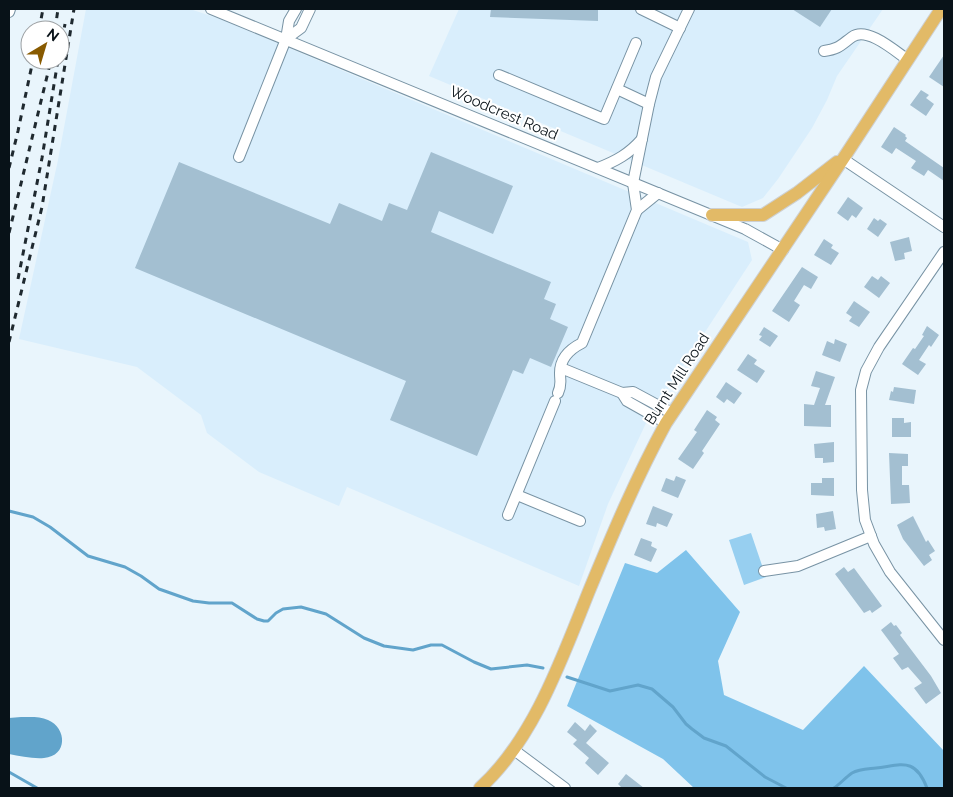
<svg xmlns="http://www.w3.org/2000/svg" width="953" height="797" font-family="Raleway,sans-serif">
<rect width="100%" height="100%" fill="#e9f5fc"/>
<g fill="#d9eefc">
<path d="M86,9H190L220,19L748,242L752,260L647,421L608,504L579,586L347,487L339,506L259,472L207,433L201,415L137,367L19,339L58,160Z"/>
<path d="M459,9H883L837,76L827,100L812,128L778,179L763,198L742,207L429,76Z"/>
</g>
<path fill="#97cff0" d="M751,533L766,577L744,585L729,540Z"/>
<path fill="#7fc3eb" d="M686,550L740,612L718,661L724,695L803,730L864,666L944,751V788H694L663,759L567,706L625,563L657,573Z"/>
<path fill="#61a4cb" d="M21,717C29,717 40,716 48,720C67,728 68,756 44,758C33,759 20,756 9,754V718Z"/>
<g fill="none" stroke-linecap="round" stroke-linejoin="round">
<g stroke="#61a4cb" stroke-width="3">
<path d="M9,511L33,517L50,527L88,556L125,567L141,576L159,589L193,601L209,603H232L257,619L264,621H268L276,613L283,609L301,607L326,614L364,638L384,646L413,650L431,645H442L474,662L491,669L527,665L543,668"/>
<path d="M567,677L610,691L638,685L652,689L673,707L686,724L692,729L704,738L726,746L765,777L786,788"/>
<path d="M9,772L37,788"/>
<path d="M834,788C840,784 846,777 852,773C859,769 868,769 876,768C902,765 915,757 927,788"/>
</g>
</g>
<g fill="#a3bfd1">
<path d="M491,9H598V21L490,17Z"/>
<path d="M792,9H832L820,27Z"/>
<path d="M944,55V87L929,77Z"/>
<path d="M921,90L929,95L926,98L934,104L926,116L910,105Z"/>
<path d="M894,127L906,135L905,136L907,138L905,141L944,168V181L928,170L924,176L911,168L916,161L896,148L892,154L881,147Z"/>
<path d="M431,152L513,186L493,234L439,211L431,232L551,282L544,299L556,304L550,319L568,327L551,367L530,358L523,374L513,370L477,456L390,420L406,381L135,268L179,162L330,224L339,203L382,221L389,203L407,210Z"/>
<path d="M848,197L863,208L856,218L852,215L848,221L837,213Z"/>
<path d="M874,218L878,221L880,219L887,224L878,237L867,229Z"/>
<path d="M909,237L912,251L904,253L905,259L895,261L890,242Z"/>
<path d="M824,239L833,245L831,248L839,253L831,265L814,255Z"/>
<path d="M802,267L818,277L811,289L804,285L794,301L800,305L789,322L772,311Z"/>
<path d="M872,276L878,280L881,276L890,283L879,298L864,287Z"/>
<path d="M854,301L870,312L859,327L849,321L852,317L846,313Z"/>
<path d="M927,326L939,335L931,347L929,345L919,360L926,364L918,375L902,364L913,348L915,349L924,336L922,335Z"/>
<path d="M764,327L778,336L770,347L759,340L762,336L759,335Z"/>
<path d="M835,339L847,344L840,362L822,355L827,341L834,344Z"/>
<path d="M748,354L757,360L754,364L765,371L757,383L737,370Z"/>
<path d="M816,371L835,377L825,405H831V427L804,426V404L814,405L820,388L811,386Z"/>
<path d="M726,382L742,393L734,404L727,399L724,403L716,397Z"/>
<path d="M894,387L916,390L914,404L889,400L891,391L893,392Z"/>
<path d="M707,410L717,417L715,420L720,424L702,451L704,453L693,469L678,459L697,432L694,430Z"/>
<path d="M892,418H904V423L911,422V437H892Z"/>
<path d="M834,442V462L823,463V458H815L814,444Z"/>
<path d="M889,453L908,454V466H902V485H909L910,503L891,504Z"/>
<path d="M676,476L686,480L678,498L661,491L666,478L674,481Z"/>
<path d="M822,478H834V496L811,495V483H822Z"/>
<path d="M653,506L673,514L667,527L657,523L656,527L646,524Z"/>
<path d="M833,511L836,529L825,531L824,527L817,528L816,514Z"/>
<path d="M913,516L926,542L928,540L935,551L929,555L932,560L924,566L903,539L897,525Z"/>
<path d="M641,538L652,542L651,546L657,549L651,562L634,555Z"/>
<path d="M844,567L848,572L854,568L882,606L872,613L870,610L864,613L835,574Z"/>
<path d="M891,622L894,626L896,625L902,633L900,635L931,676L941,693L926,704L914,688L922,683L908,667L902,670L893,658L899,654L881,630Z"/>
<path d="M575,722L585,731L590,724L597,731L586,743L609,763L598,775L585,763L589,758L573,744L577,740L567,732Z"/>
<path d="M626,774L644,788H622L618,784Z"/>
</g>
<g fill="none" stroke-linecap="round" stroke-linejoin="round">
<g stroke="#7893a4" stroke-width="12">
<g id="minor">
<path d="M211,9L745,229L783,250"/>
<path d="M641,9L680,28"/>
<path d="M9,12L10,9"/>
<path d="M286,39L301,28L310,9"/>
<path d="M824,51C839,49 841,45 852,37C867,26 895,51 908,60"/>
<path d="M499,75L604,119L636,43"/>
<path d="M617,89L649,104"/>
<path d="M239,157L286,39L289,21L296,9"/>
<path d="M843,159L944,227"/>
<path d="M598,168C616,161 629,154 642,139"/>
<path d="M637,210L658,193"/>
<path d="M944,252L879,347L866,371L861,390L862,490L865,520L874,544L890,572L944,640"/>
<path d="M561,368L622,393L633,392L672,413"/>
<path d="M558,393C562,384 560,382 560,373C560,358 570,349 582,343L637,210L633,183L649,104L656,77L689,9"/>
<path d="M622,393L627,401L666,423"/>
<path d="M517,495L580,521"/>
<path d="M508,515L555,401"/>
<path d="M764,571L798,566L871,536"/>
<path d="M514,750L565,788"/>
</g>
</g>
<g stroke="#ced0d1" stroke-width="14">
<g id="major">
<path d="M712,215H763L797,193L837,162"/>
<path d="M480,788C534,739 562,658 589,591C613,533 636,478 666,423L843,159L941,9"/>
</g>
</g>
<use href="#minor" stroke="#fff" stroke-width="10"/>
<use href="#major" stroke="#e2ba67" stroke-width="12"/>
<g stroke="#1f292f" stroke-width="3" stroke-dasharray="6 6" stroke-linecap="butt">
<path d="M39,30L43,9"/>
<path d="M55,30L58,9"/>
<path d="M60,51L65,24"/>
<path d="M9,168L18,131L33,60"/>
<path d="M9,233L51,60"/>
<path d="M18,279L42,158L58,60"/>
<path d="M9,342L42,207L74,9"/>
</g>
</g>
<g text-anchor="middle" stroke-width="4" stroke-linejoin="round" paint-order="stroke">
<g font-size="15" fill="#081218" stroke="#fff">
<text transform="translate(504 113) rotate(23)" y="5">Woodcrest Road</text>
<text transform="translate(677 379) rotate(-57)" y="5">Burnt Mill Road</text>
</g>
</g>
<rect width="953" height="797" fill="none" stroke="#081218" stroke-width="20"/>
<g transform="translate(45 45) rotate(38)"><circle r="24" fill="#ffffff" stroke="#9ca0a3"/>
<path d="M0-4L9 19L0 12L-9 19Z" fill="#885a00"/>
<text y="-8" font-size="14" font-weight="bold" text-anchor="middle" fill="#081218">N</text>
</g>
</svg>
